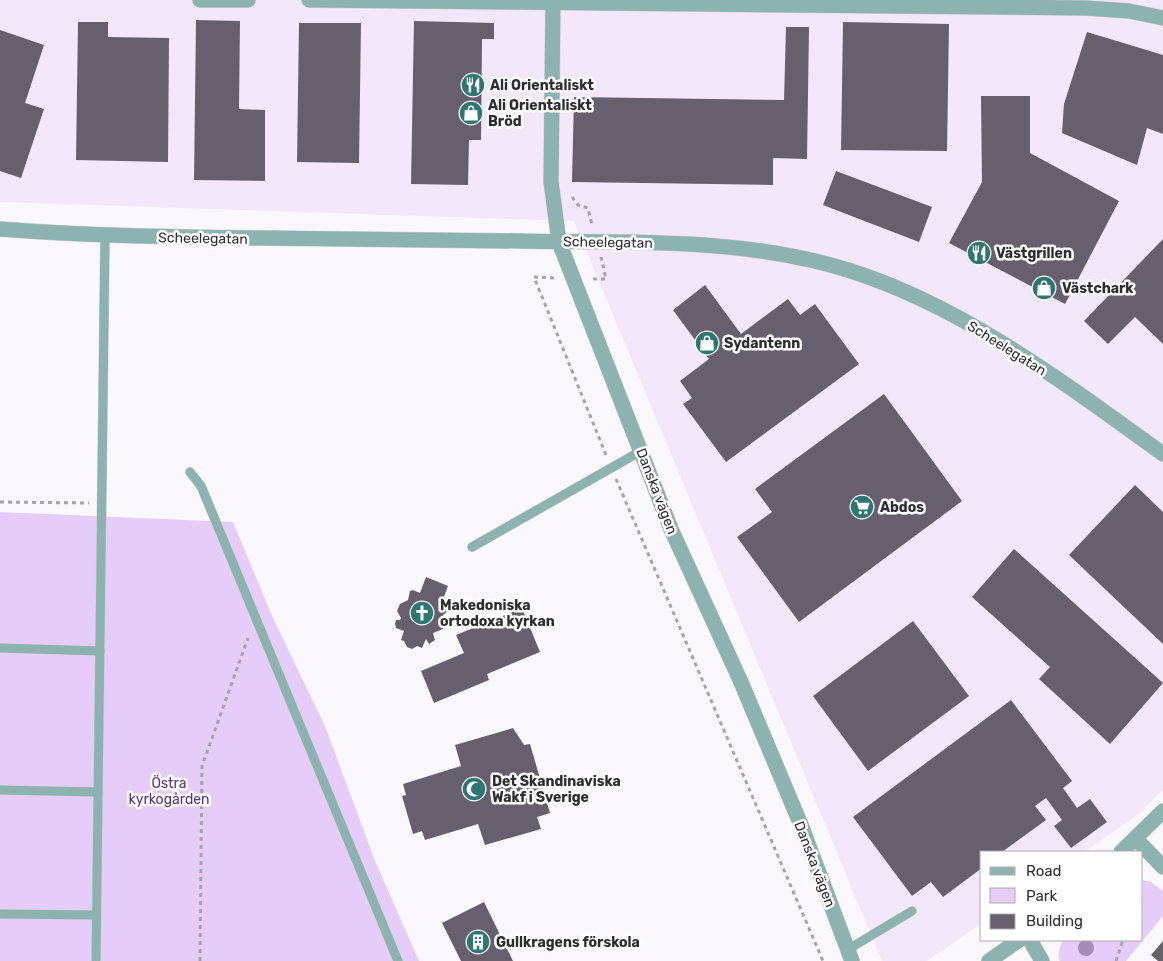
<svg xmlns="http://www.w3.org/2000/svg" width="1163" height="961" font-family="Rubik,sans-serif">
<rect width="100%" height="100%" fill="#fbf7fe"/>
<path fill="#f3e8fb" d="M0,0H1163V790L1140,813L1084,852H982V923L927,961H882L574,221L0,202Z"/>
<g fill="#e6ccf9">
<path d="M0,512L233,522L272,616L325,726L375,861L419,961H0Z"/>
<path d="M1143,880L1151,882L1163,891V916L1126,961H1060C1057,954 1060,946 1063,940H1142Z"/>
</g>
<g fill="#675e6e">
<path d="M196,20L240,21L239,109L265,110V181L194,180Z"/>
<path d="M414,21L494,23V39H482L481,140H469L468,185L411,184Z"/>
<path d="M78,22H108V37L169,38L168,162L76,160Z"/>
<path d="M843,22L949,24L947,151L841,150Z"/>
<path d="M299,23H361L359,163L297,162Z"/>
<path d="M786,27H809L807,159L773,158V185L572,182L574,97L784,100Z"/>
<path d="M0,30L44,45L25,103L44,109L21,178L0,171Z"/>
<path d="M1087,32L1163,55V134L1147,128L1137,165L1062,133L1064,104Z"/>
<path d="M981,96H1030V153L1119,201L1065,304L949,243L982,182Z"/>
<path d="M836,171L932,207L919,242L823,205Z"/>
<path d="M1163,239V344L1135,317L1108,344L1084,321Z"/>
<path d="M705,285L741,334L788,299L800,315L815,304L859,364L726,462L683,404L692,398L680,381L709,359L673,310Z"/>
<path d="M884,394L962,501L799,622L737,537L772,512L755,489Z"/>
<path d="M1135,485L1163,512V644L1069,555Z"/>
<path d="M1014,549L1163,683L1110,744L1039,679L1050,667L972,597Z"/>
<path d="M426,577L448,586L442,602L447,604L448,611L443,615L446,622L443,629L433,633L435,640L429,644L426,639L422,648L417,646L412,649L407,647L404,641L401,640L404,631L396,628L395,624L396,620H400L401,618L397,611L400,604L408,600L410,591L413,590L420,593Z"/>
<path d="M522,608L540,652L487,674L489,680L434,703L421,671L464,653L456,635Z"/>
<path d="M913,621L969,696L868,771L813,696Z"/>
<path d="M1011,700L1072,781L1063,788L1077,808L1090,799L1107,822L1071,848L1054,826L1062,820L1046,798L1035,806L1046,820L1002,852H982V868L943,897L931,882L912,896L853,817Z"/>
<path d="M513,728L524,745L530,744L550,813L537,817L541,829L485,845L478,824L425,840L422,831L413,834L402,796L406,795L403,784L461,766L455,745Z"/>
<path d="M484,902L513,961H461L442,923Z"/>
<path d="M1163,941V961H1158L1151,955Z"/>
</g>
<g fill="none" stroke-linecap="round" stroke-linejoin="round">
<g stroke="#d6d2d9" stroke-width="10">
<g id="lane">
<path d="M190,472L201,486L398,961"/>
<path d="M472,547L641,451"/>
<path d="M0,648L100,651"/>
<path d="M0,790L98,792"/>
<path d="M0,914L96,915"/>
<path d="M847,950L912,911"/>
<path d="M96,961L105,236"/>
</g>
</g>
<g stroke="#d6d2d9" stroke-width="16">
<g id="street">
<path d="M200,0H248"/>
<path d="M309,0L1086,8L1129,11L1163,18"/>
<path d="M553,0L551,182L559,242L671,529L741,682L801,825L852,961"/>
<path d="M0,229C88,236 175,237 263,238C348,239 434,240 520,241C628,243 742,237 848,270C963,306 1066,384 1163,454"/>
<path d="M1136,839L1163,867"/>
<path d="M1121,852L1163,811"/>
<path d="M1030,940L1042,961"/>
<path d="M989,961L1019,940"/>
</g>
</g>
<g stroke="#a7a3aa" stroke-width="3" stroke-dasharray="4 4" stroke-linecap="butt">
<path d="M572,197L578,205L588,208L592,225"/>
<path d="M554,278L534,277L606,455"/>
<path d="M593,279H606L601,257"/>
<path d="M616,479L823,961"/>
<path d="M0,502L89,503"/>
<path d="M200,961L202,766L248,638"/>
<path d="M1116,961L1123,940"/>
</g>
<use href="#lane" stroke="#8cb3af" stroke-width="9"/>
<use href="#street" stroke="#8cb3af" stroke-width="15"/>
</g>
<circle fill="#a58bb6" cx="1086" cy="948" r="8"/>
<defs>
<g id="restaurant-disc" transform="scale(1.25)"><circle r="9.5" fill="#2d7672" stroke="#fff"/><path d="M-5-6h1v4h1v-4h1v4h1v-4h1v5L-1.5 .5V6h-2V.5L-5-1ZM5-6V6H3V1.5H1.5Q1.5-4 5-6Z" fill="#fff"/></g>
<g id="shop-disc" transform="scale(1.25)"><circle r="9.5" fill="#2d7672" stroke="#fff"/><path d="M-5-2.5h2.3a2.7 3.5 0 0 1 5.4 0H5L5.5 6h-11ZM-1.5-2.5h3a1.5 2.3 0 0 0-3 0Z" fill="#fff"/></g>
<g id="supermarket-disc" transform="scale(1.25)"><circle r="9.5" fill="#2d7672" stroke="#fff"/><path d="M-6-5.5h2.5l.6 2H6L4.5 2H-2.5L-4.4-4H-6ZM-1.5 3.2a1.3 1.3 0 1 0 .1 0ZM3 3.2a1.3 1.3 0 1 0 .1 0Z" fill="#fff"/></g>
<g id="church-disc" transform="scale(1.25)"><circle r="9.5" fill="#2d7672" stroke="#fff"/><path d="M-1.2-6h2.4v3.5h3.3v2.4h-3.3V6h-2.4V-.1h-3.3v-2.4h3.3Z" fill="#fff"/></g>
<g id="mosque-disc" transform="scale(1.25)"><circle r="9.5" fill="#2d7672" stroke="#fff"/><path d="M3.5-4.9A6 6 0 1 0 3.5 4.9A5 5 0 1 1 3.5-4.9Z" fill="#fff"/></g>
<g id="building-disc" transform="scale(1.25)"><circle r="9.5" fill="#2d7672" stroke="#fff"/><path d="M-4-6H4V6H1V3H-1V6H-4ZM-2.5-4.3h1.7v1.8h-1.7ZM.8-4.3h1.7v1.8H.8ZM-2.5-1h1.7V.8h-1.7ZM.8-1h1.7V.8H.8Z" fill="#fff"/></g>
</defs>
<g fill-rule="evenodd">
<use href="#restaurant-disc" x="473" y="85"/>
<use href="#shop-disc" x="471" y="113"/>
<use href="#restaurant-disc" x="979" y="253"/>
<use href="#shop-disc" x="1044" y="288"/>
<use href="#shop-disc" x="707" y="343"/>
<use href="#supermarket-disc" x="862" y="507"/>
<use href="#church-disc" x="422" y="613"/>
<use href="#mosque-disc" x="474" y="789"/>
<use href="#building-disc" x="478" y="942"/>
</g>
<g text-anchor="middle" stroke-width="5" stroke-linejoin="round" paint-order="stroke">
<g font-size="14" font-weight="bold" fill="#2f2b32" stroke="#fff" text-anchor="start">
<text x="490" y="90">Ali Orientaliskt</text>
<text x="488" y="110">Ali Orientaliskt<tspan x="488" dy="16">Bröd</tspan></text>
<text x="996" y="258">Västgrillen</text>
<text x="1062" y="293">Västchark</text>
<text x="724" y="348">Sydantenn</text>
<text x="880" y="512">Abdos</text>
<text x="440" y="610">Makedoniska<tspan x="440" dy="16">ortodoxa kyrkan</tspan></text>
<text x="492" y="786">Det Skandinaviska<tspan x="492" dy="16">Wakf i Sverige</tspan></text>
<text x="496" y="947">Gullkragens förskola</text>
</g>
<g font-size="14" fill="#2f2b32" stroke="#fff">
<text transform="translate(203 238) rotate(1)" y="5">Scheelegatan</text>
<text transform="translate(608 242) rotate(1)" y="5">Scheelegatan</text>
<text transform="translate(1007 348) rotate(32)" y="5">Scheelegatan</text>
<text transform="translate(657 491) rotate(69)" y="5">Danska vägen</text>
<text transform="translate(815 864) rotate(69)" y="5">Danska vägen</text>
</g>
<g font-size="14" fill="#5f327b" stroke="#fff">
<text x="169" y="788">Östra<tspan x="169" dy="16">kyrkogården</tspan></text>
</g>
</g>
<rect x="980" y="851" width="162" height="90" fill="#ffffff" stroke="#acaaad"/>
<rect x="990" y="867" width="25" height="8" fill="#8cb3af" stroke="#acaaad"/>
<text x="1026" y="876" font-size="15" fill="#2f2b32">Road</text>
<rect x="990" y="888" width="25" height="15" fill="#e6ccf9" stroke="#acaaad"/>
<text x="1026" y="901" font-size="15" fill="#2f2b32">Park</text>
<rect x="990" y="914" width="25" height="15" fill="#675e6e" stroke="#acaaad"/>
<text x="1026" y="926" font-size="15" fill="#2f2b32">Building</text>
</svg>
